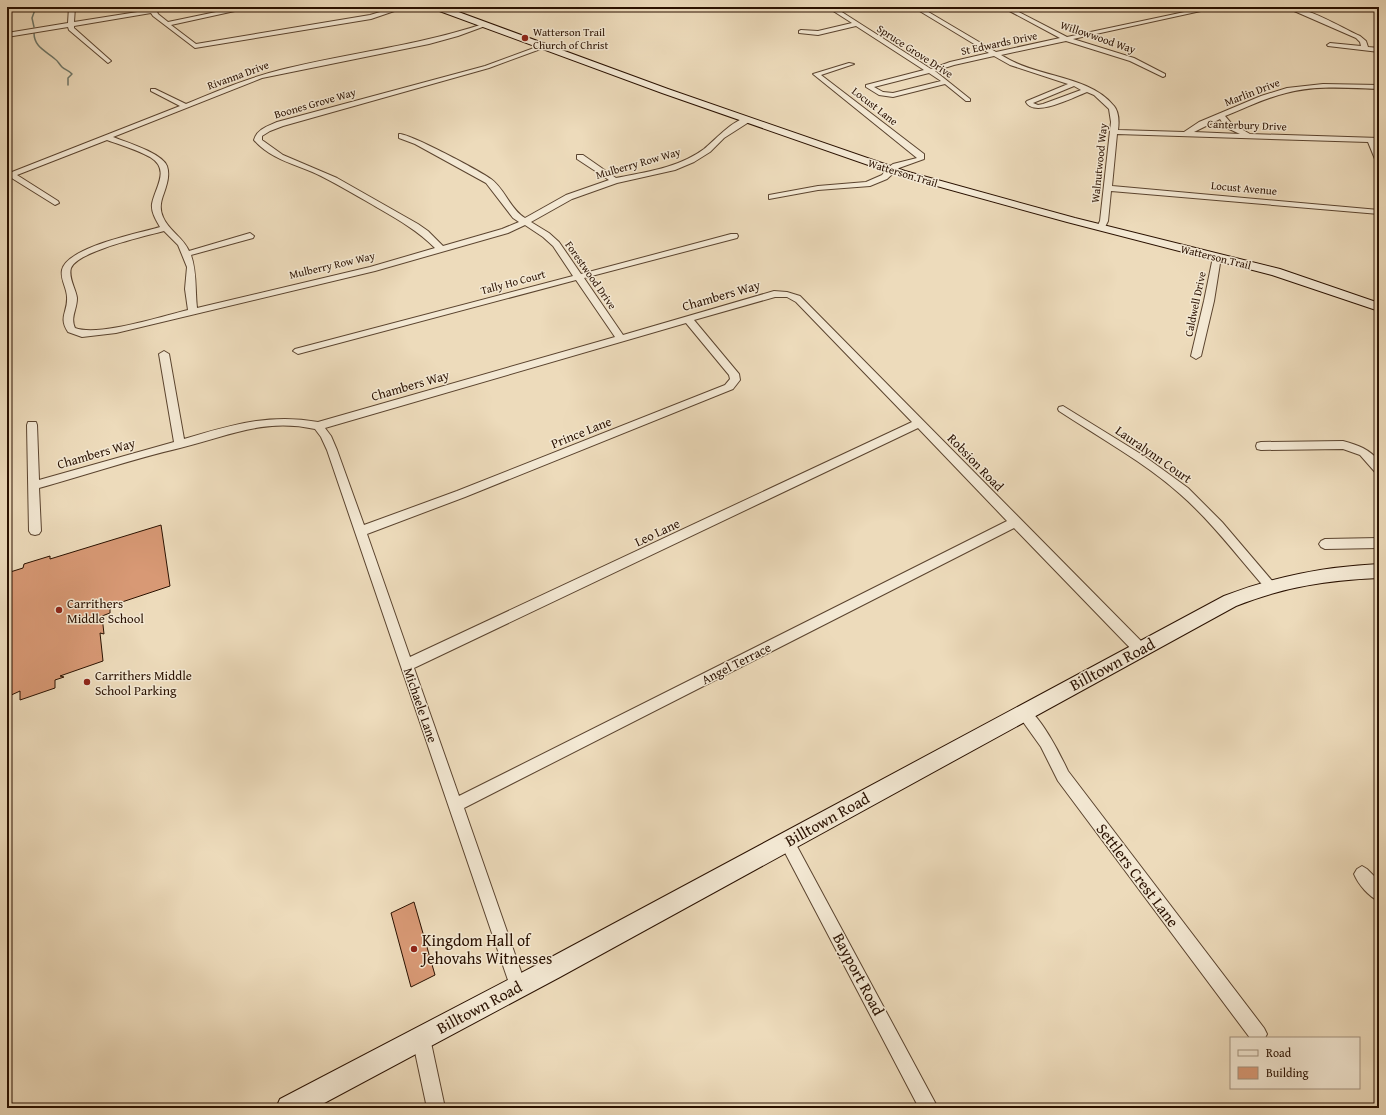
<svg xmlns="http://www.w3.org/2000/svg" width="1386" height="1115" font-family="'Gentium Book Plus',serif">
<rect width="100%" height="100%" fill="#eddbbb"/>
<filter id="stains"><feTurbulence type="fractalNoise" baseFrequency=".005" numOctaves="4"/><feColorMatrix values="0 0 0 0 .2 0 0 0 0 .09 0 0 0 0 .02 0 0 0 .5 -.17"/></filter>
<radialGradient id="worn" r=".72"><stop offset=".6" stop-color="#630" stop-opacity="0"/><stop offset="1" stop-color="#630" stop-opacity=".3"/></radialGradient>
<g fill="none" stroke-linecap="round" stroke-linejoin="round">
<g stroke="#6d7769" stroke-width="1.5">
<path d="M34,27L32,18L36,7"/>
<path d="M34,33C34,47 46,51 55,59C58,61 59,64 62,67C65,70 69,70 72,74L68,78V85"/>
</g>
</g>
<g fill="#d89975" stroke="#2a1100">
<path d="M161,525L170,586L110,606V613L102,616L104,634L100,633L103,661L60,676L64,677L55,680V688L20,700V691L7,697V573L23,568L24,564L50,556V559Z"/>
<path d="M414,902L435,975L411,987L391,913Z"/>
</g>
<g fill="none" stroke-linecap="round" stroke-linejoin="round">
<g stroke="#5b442f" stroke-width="2">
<g id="minor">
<path d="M69,7H75L74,22L150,10L149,7H155L158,14L168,22L240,7H253L171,25L196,44L370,15L397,7H406L371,19L195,48L153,16L151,13L74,26V28L110,60L111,61L108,63L69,30L68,27L7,37V33L68,23Z"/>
<path d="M723,7H730L727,9Z"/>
<path d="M827,7H834L931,69L950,62L989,53L913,7H920L996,52L1060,38L1002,7H1009L1067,37L1208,7H1219L1073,39L1134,58L1165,74V76L1163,77L1130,61L1066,41L1001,55C1005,57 1009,60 1014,62C1044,77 1092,78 1114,106C1119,112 1119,123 1118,130L1184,132L1199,122L1261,96L1287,88L1323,84L1379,85V89C1349,88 1316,85 1286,93C1265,98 1245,108 1225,116L1231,123L1250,134L1379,138V142H1376L1379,150V161L1375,159L1368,142L1117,134L1112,186L1379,210V214L1111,191L1108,221L1104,229H1098L1097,227L1100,221L1111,122L1109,109L1094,95L1087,92C1074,97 1034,118 1026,102L1027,101L1068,84L1010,65L994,56L954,65L935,71L970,99V101H966L945,84L893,97L879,95L866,87V85L924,70L856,26L818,35L799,33V31L801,30L818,31L852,23ZM929,73L941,81L893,93L883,92L874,87ZM1074,86L1081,90L1043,104L1038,105L1033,103ZM1220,119L1225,127L1240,134L1194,132Z"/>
<path d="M1285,7C1309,7 1338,26 1360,36L1366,41L1368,47L1379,48V52L1328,46L1327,45L1330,43L1361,46L1360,42L1356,38Z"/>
<path d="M1371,7H1379V11Z"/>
<path d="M483,24L488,25L458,36L429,44L262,78L113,137C126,142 162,153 167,166C170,175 167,184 164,193C161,201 159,208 163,217C168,230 183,237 189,251L250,233L254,236L253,238L191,255C197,272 195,290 197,308L370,267L435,248C418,231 399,220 378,208C359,197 341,186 321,176C299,165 271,160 254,140C257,129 268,126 277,122L485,66L542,45H546V47L489,68L283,126L270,131L262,136V140L283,155L337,178L418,224L428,231L443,246L502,229L519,222L513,218L486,183L415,144L399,138V134C409,133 480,171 491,179C505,189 510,209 525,218L566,195L609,180L577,159V155H583L616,178C646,172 678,168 704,149C713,142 736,116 749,118V122L724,138L710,152L694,162L675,170L617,183L572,199L531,222L549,233L559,242L581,274L731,234H737L738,236L737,238L584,278L623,335L774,291L787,292L800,296L1145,645L1147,649L1145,653L1140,654L1135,653L1014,528L464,808L526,986L524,992L518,994L512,992L510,986L327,450L321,437L315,429C263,418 229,436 180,448C133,459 86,475 39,488L41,531L39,534L35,535L31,534L29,531L27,425L28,422H36L37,425L39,480L174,442L159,354L164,351L169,354L184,439C230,425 270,413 318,422L615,337L576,280L298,354L293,351L295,349L573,276L553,246L543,237L525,225L508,233L375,271L116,333L82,337L68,332C58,317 68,312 67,297C67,288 60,279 62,270C67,247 140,233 160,227C156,220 151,212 152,204C155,187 171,170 150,157C137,150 121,145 107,140L17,175L58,201L59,203L55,205L10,177L7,178V170L12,172L180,106L151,91V89H155L186,104C217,91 248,78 280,70C348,53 417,46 483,24ZM164,231L178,245L187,267L185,289L188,310C162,316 99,337 75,328C70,317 77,310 77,298C76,289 68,278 71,268C78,251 146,236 164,231ZM775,297H787L796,302L912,422L410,657L367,534L465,497L733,389L740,380L739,374L694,320ZM686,323L729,375L730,379L725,385L457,491L364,525L337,450L331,436L325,428ZM918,428L1007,521L459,796L414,668Z"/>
<path d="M849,63L854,64L821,75L924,154V159L899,168L887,179L870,186L818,190L769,199V195L818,186L866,182L882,175L887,168L893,164L917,158L813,74Z"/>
<path d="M7,75L10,77V79L7,80Z"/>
<path d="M1217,254L1221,257L1214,301L1201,356L1196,359L1191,356L1204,301L1213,257Z"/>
<path d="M1063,406L1144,456L1188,488L1222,522L1274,583L1276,586L1274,589L1270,591L1266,589C1238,557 1212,522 1180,494C1144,462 1100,438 1059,411L1058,409L1059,407Z"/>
<path d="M1343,441C1358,445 1369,449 1379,461V473L1375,472L1360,455L1343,449L1261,450L1257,449L1256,446L1257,443L1261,442Z"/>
<path d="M1379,538V548L1325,549L1321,547L1319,544L1321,541L1325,539Z"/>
<path d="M1023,706C1039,712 1061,756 1068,771L1264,1028L1267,1034L1265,1038H1250L1058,781L1041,747L1016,712L1018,708Z"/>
<path d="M787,835L792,837L938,1108H919L782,847L779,842L782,837Z"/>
<path d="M1362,866L1367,869L1379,881V901C1369,897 1358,884 1354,874L1357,869Z"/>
<path d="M421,1029L427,1032L430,1038L445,1108H427L412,1038L415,1032Z"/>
</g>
</g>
<g stroke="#2a1100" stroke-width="2">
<g id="secondary">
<path d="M433,7H445L668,89L905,171L1075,218L1280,269L1379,303V311L1272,275L1067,222L897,175L662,93L434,9Z"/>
<path d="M1379,564V578C1329,580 1283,587 1236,606L560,977L315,1108H276L280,1099L544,961L1224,596C1276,576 1323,567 1379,564Z"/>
</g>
</g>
<use href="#minor" fill="#f3e8d3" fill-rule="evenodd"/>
<use href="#secondary" fill="#f3e8d3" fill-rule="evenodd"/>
</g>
<g fill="#8f2418" stroke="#f3e8d3" stroke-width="1.5">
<circle cx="525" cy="38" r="4"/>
<circle cx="59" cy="610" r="4"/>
<circle cx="87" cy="682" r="4"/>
<circle cx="414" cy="949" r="4"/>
</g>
<g text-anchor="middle" stroke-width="3" stroke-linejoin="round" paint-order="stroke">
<g font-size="11" fill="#2a1100" stroke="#f3e8d3" text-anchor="start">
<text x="533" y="36">Watterson Trail<tspan x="533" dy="13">Church of Christ</tspan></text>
</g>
<g font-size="11" fill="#2a1100" stroke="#f3e8d3">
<text transform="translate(1098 37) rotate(19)" y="4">Willowwood Way</text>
<text transform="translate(999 43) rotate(-12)" y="4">St Edwards Drive</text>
<text transform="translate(915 51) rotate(33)" y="4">Spruce Grove Drive</text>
<text transform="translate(238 75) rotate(-20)" y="4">Rivanna Drive</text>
<text transform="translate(1252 92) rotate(-21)" y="4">Marlin Drive</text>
<text transform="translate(315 103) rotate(-16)" y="4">Boones Grove Way</text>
<text transform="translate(875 106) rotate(38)" y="4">Locust Lane</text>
<text transform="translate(1247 125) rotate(2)" y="4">Canterbury Drive</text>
<text transform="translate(638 163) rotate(-16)" y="4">Mulberry Row Way</text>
<text transform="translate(1099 163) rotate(-84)" y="4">Walnutwood Way</text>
<text transform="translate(903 173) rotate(17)" y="4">Watterson Trail</text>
<text transform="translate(1244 188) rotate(5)" y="4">Locust Avenue</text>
<text transform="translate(1216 257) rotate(14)" y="4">Watterson Trail</text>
<text transform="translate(332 265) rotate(-13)" y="4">Mulberry Row Way</text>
<text transform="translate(591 275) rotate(55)" y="4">Forestwood Drive</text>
<text transform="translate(513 282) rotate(-15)" y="4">Tally Ho Court</text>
<text transform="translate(1195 304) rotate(-78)" y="4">Caldwell Drive</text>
</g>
<g font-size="13" fill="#2a1100" stroke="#f3e8d3">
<text transform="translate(721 295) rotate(-16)" y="5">Chambers Way</text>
<text transform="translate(410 385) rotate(-16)" y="5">Chambers Way</text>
<text transform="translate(581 432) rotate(-22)" y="5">Prince Lane</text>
<text transform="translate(96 453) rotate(-16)" y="5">Chambers Way</text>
<text transform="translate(1154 454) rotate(35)" y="5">Lauralynn Court</text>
<text transform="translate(976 462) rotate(46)" y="5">Robsion Road</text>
<text transform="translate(657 532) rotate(-25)" y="5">Leo Lane</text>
<text transform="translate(736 663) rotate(-27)" y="5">Angel Terrace</text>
<text transform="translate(421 705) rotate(71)" y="5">Michaele Lane</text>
</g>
<g font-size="13" fill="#2a1100" stroke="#f3e8d3" text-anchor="start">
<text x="67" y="608">Carrithers<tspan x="67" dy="15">Middle School</tspan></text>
<text x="95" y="680">Carrithers Middle<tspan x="95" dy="15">School Parking</tspan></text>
</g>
<g font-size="16" fill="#2a1100" stroke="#f3e8d3">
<text transform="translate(1112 664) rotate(-28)" y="6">Billtown Road</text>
<text transform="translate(827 819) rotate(-29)" y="6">Billtown Road</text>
<text transform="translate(1138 875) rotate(53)" y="6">Settlers Crest Lane</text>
<text transform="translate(859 974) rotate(62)" y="6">Bayport Road</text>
<text transform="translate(479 1007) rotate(-28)" y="6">Billtown Road</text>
</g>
<g font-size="16" fill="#2a1100" stroke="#f3e8d3" text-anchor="start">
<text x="422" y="946">Kingdom Hall of<tspan x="422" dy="18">Jehovahs Witnesses</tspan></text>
</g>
</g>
<rect width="1386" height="1115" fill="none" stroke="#eddbbb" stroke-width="24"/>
<rect x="8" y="8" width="1370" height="1099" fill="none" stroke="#2a1100" stroke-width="2"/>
<rect x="12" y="12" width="1362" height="1091" fill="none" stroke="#2a1100"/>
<rect x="1230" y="1037" width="130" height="52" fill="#f3e8d3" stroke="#a3927f"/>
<rect x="1238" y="1050" width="20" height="6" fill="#f3e8d3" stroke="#a3927f"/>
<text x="1266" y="1057" font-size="12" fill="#2a1100">Road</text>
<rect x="1238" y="1067" width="20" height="12" fill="#d89975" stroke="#a3927f"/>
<text x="1266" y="1077" font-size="12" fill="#2a1100">Building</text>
<rect width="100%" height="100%" filter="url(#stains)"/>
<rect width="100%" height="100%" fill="url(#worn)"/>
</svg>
